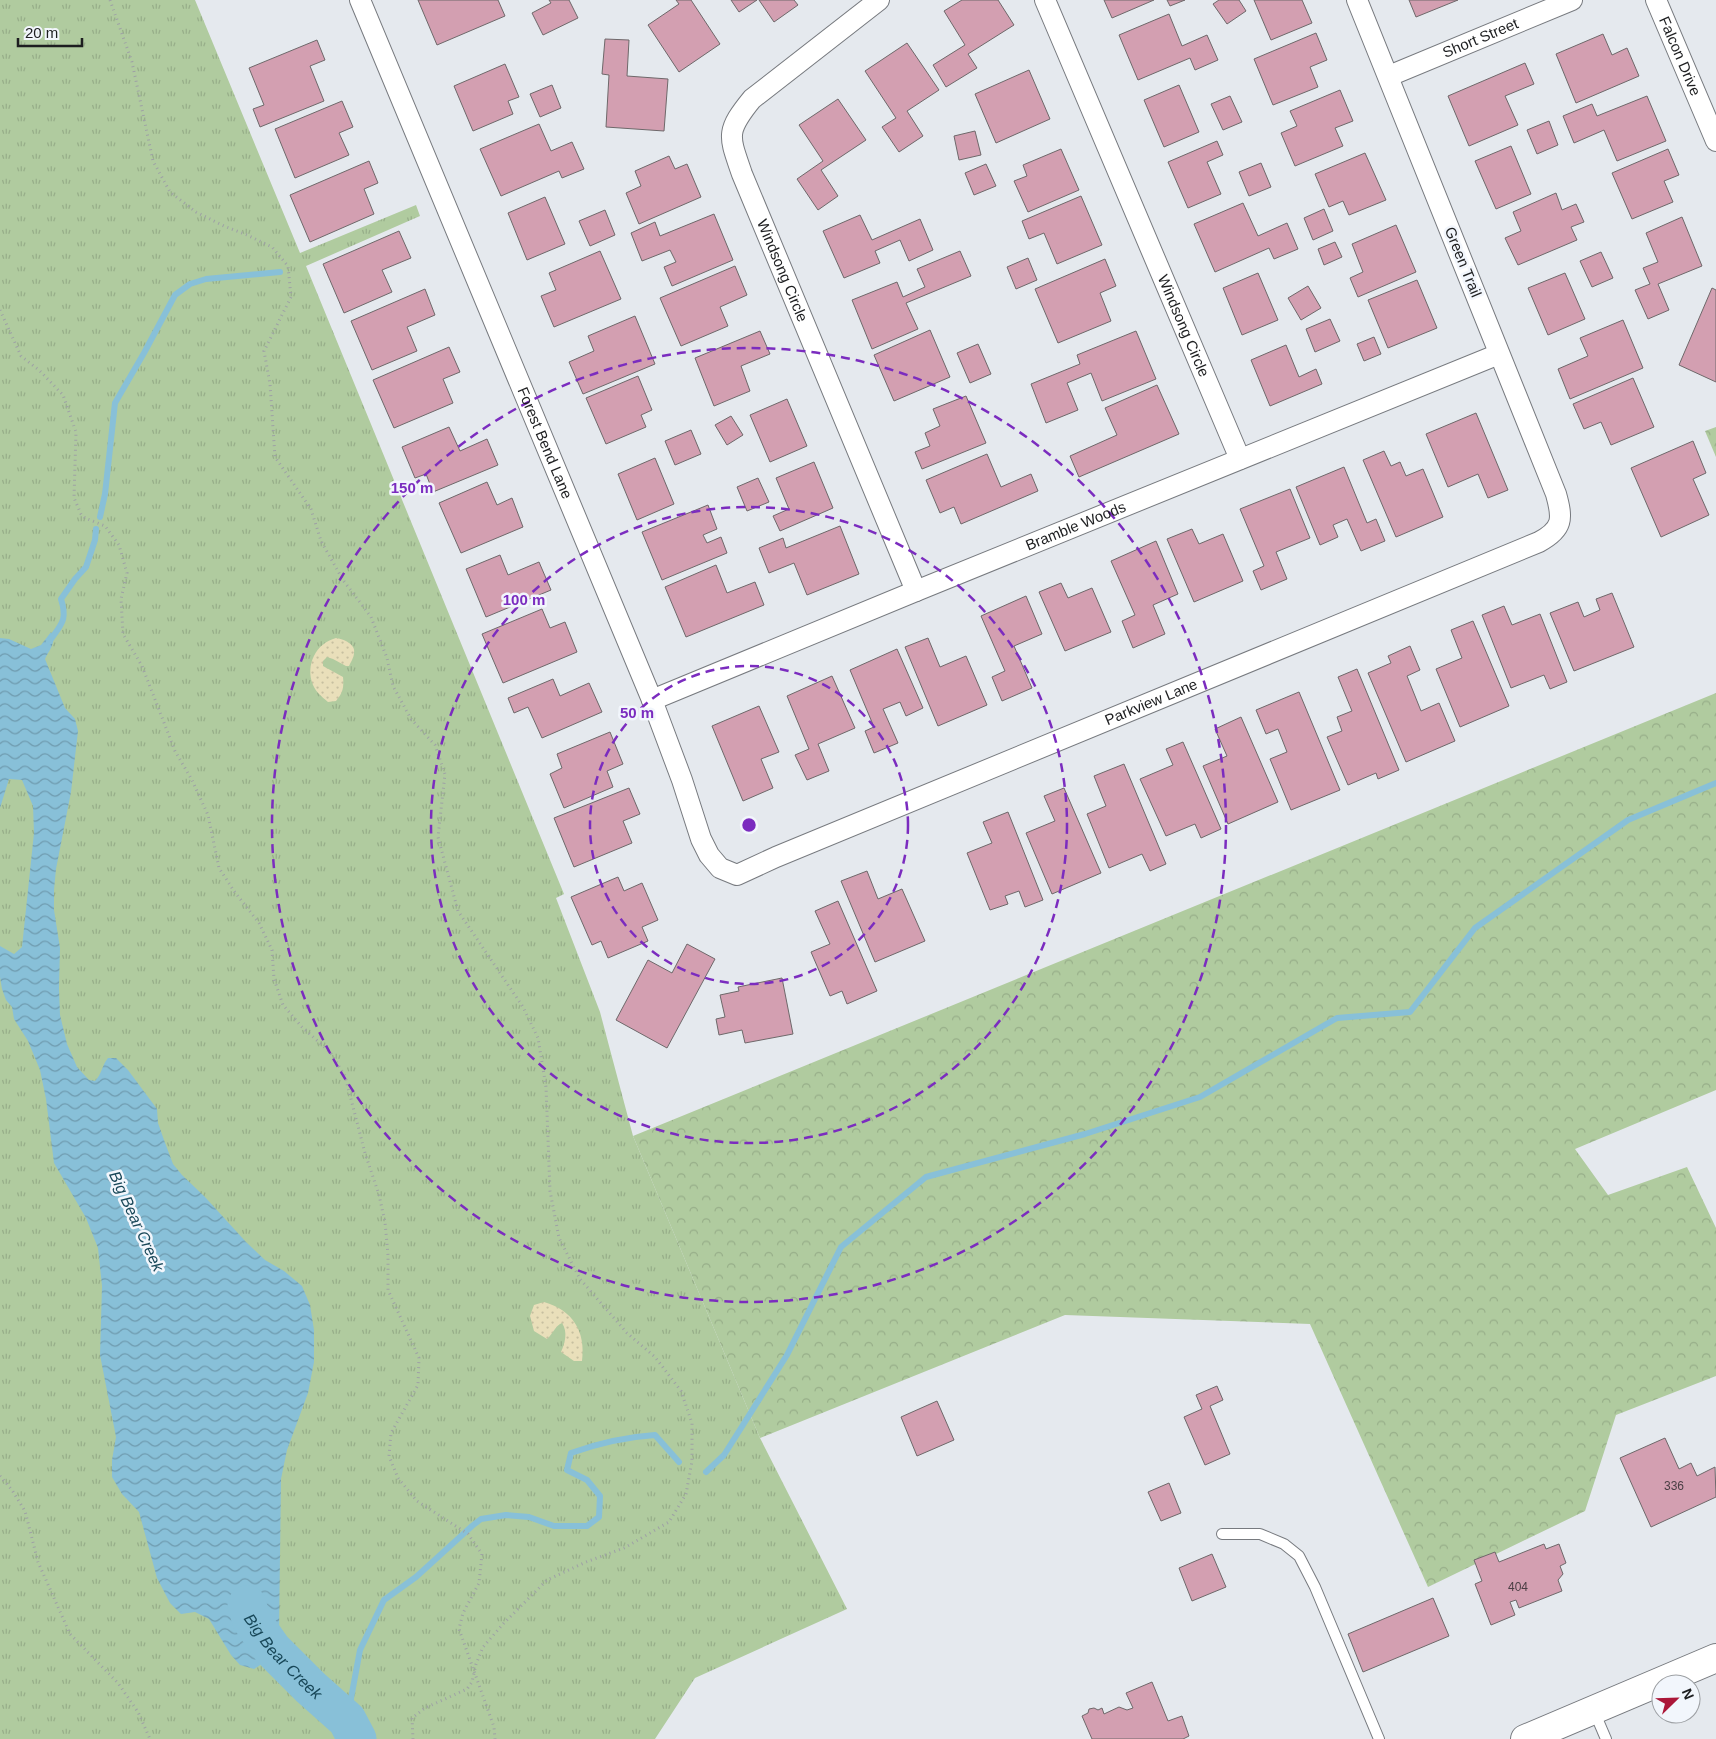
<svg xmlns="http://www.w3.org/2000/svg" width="1716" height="1739" font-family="Arial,sans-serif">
<defs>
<pattern id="grass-tufts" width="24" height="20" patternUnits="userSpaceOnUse" patternTransform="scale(1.25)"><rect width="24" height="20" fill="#b0cb9f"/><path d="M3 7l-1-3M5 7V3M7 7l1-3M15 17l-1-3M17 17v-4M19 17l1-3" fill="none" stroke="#97ae89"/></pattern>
<pattern id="forest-crowns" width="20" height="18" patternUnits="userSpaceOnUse" patternTransform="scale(1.25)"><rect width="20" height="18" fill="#b0cb9f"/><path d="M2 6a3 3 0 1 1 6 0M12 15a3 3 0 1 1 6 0" fill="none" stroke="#97ae89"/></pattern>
<pattern id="sand-dots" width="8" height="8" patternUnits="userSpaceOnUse" patternTransform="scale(1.25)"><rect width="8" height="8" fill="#e9dfba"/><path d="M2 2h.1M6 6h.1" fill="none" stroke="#c7bfa0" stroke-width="1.8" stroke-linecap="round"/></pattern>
<pattern id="water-waves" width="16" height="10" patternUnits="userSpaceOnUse" patternTransform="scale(1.25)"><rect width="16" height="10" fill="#88c0d8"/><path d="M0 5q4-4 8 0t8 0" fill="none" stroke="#6f9baf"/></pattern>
</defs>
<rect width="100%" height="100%" fill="#e5e9ee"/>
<path fill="url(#grass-tufts)" d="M0,0H195L300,253L416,205L420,216L306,266L564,894L556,898L600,1012L633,1136L760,1438L847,1609L695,1678L655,1739H0Z"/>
<g fill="url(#forest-crowns)">
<path d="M1716,427V457L1705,431Z"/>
<path d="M1716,693V1090L1575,1149L1608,1195L1687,1167L1716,1228V1376L1616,1415L1585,1511L1428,1587L1310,1324L1065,1315L760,1438L633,1136Z"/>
</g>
<g fill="url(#sand-dots)">
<path d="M336,638C343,639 356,644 354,653C354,657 351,662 349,666H346L333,659L327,657L323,661V666L343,677C344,687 343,693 336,701L328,702C322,697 316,692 313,685C305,665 316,643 336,638Z"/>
<path d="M544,1302C573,1310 586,1332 582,1361H574L561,1352C565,1343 568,1332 562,1323C555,1326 553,1334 547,1339L534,1331L530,1316L534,1305Z"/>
</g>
<path fill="url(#water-waves)" d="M51,632C57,643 49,650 45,659L65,708L75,719L78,731L71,792L56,869L54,890V910L60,948L59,988L60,1015L67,1044L77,1067L89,1080L95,1081C102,1074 102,1065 108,1058H116L128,1070L157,1109L158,1123L164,1140L173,1164L182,1175L205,1197L246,1242L265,1260L284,1271L302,1286L310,1305L314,1330V1362L308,1393L287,1450L281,1479L279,1634C274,1648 268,1662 254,1669L240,1665L231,1655L209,1619L195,1612L181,1614L170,1603L157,1578L139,1512L122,1494L112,1477V1460L116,1437L100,1355L102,1286L98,1248L86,1218L54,1163L46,1099L40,1070L28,1041L14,1019L12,1007L6,1000L2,989L0,977V946L14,954L22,947L34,833L33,806L22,780L9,779L0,808V638L9,639L31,649L41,645Z"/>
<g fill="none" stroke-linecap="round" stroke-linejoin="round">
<g stroke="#88c0d8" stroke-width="6">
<path d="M100,517L105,494L115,403L144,353L175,295L190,284L206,279L280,272"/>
<path d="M49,642C61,624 68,621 61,599L75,579L86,567L95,540L96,529"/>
<path d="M706,1472L724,1455L787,1355L841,1247L926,1177L1085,1134L1200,1097L1337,1018L1410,1012L1475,928L1628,820L1716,783"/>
<path d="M347,1720L360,1650L384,1600L416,1577L472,1526L481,1519L506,1515L529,1517L554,1526H587L599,1517L600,1496L587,1480L567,1470L571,1453C599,1443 625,1437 655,1435L679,1462"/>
</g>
<path stroke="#88c0d8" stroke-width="39" id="s1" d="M247,1605L251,1619L272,1649L310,1687L347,1720L357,1739"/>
</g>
<g fill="#d39fb1" stroke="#6e686a">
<path d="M418,0H498L505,16L437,45Z"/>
<path d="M549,0H569L578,18L543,35L532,13L551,3Z"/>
<path d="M676,0H691L720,44L679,72L648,25L679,4Z"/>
<path d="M731,0H757L739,12Z"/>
<path d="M759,0H794L798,5L774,22Z"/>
<path d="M962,0H998L1014,25L968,54L977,68L946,87L933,65L965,45L944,11Z"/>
<path d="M1104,0H1154L1112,18Z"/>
<path d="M1167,0H1185L1170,6Z"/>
<path d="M1219,0H1239L1246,11L1227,24L1213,4Z"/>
<path d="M1254,0H1302L1312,23L1271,40Z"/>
<path d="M1409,0H1458L1416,17Z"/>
<path d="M1169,14L1182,46L1207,35L1218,60L1195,70L1190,58L1138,80L1119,35Z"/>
<path d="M1316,33L1327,60L1310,67L1318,87L1273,105L1254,59Z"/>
<path d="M1603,34L1612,55L1627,48L1639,76L1576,103L1556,54Z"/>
<path d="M605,39L629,40L627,76L668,79L664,131L606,127L609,75L602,74Z"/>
<path d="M317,40L325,60L310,66L324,101L260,127L253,109L264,105L249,68Z"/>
<path d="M907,43L939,90L907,111L923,136L899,152L882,127L896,118L865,71Z"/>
<path d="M1525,63L1534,84L1505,96L1518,125L1469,146L1448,96Z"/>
<path d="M505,64L519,97L508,101L513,114L473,131L454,86Z"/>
<path d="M1029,70L1050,119L996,143L975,94Z"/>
<path d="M552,85L561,108L540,117L530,94Z"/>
<path d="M1179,85L1199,132L1164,147L1144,100Z"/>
<path d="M1340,90L1353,121L1335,128L1343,146L1295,166L1281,133L1297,126L1290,111Z"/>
<path d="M1230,96L1242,122L1223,130L1211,104Z"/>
<path d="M1647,96L1666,141L1617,161L1604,130L1574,143L1563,116L1592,104L1597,116Z"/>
<path d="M838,99L866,140L821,170L838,196L818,210L797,179L823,161L799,125Z"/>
<path d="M342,101L353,127L339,133L349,155L295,178L275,129Z"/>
<path d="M1549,121L1558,145L1537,154L1527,130Z"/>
<path d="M539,124L551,151L572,142L584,169L562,178L559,171L501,196L480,149Z"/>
<path d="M975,131L981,155L959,160L954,136Z"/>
<path d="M1217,141L1223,155L1207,162L1221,194L1188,208L1168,162Z"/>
<path d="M1511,146L1531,194L1496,209L1475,161Z"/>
<path d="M1061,149L1079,190L1028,212L1014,181L1027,176L1023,165Z"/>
<path d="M1668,149L1679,175L1664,181L1673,202L1632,219L1612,173Z"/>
<path d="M1365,153L1386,200L1349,215L1343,201L1329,207L1315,174Z"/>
<path d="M669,156L675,169L687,164L701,197L639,224L626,193L641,186L635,171Z"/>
<path d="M369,161L378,183L364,189L374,214L310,242L290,195Z"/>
<path d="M1261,163L1271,187L1249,196L1239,172Z"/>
<path d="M986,164L996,186L974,195L965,173Z"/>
<path d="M1556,193L1562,210L1576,204L1584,222L1571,227L1577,240L1518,265L1505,238L1521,231L1513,212Z"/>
<path d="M1081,196L1102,245L1057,264L1044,233L1029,239L1022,221Z"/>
<path d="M545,197L565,244L527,260L508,213Z"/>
<path d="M1243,203L1258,236L1287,223L1298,249L1274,259L1269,248L1215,272L1194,224Z"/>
<path d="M1324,209L1333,231L1313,240L1304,218Z"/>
<path d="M605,210L615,235L590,246L579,221Z"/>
<path d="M714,214L733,260L672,286L664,267L676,262L670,250L642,261L631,233L655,222L660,236Z"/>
<path d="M860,215L872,240L920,219L933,250L909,261L900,240L875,251L880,263L844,278L823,231Z"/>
<path d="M1682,217L1702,266L1658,284L1669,310L1648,319L1635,290L1650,284L1643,268L1658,262L1646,233Z"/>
<path d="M1396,225L1416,272L1358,297L1350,278L1363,272L1352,244Z"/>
<path d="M399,231L411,258L382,270L392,292L344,313L323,264Z"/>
<path d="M1335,242L1342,257L1324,265L1318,249Z"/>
<path d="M600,251L621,299L554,327L541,296L556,290L549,273Z"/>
<path d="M960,251L971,276L906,303L918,329L872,349L852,300L897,282L903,297L925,287L917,269Z"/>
<path d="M1601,252L1613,278L1592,287L1580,261Z"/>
<path d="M1028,258L1037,280L1016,289L1007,267Z"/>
<path d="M1105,259L1116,286L1100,293L1111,321L1058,343L1035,289Z"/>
<path d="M735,266L747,295L720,307L728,326L681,346L660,298Z"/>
<path d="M1258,273L1278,320L1242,335L1223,288Z"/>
<path d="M1565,273L1585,319L1548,335L1528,288Z"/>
<path d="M1417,280L1437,328L1388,348L1368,300Z"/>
<path d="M1308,286L1321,308L1301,320L1288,298Z"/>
<path d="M1712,288L1716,290V382L1679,365Z"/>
<path d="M425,289L435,315L407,327L417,351L372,370L351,321Z"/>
<path d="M635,316L655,364L583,394L569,362L594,351L588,336Z"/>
<path d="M1330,319L1340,341L1315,352L1306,329Z"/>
<path d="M1623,320L1643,368L1570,399L1558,369L1588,356L1580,338Z"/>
<path d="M930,330L950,377L894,401L874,355Z"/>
<path d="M760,331L770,354L741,366L750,391L714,406L695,358Z"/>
<path d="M1136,331L1156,379L1102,401L1091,373L1067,383L1078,410L1046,423L1031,384L1080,364L1077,355Z"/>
<path d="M1374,337L1381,354L1364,361L1357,344Z"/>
<path d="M978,344L991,374L970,383L957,353Z"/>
<path d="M1286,345L1299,377L1316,369L1322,384L1270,406L1251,360Z"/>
<path d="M449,347L460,372L443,379L453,403L394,428L373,380Z"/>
<path d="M638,376L652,410L641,415L646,427L606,444L586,398Z"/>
<path d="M1633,378L1654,427L1611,445L1601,422L1584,429L1573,404Z"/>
<path d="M1157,385L1179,434L1079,477L1070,456L1117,435L1105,408Z"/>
<path d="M966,396L986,443L922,469L915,452L930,446L925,433L940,426L933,409Z"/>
<path d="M787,399L807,446L770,462L750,415Z"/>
<path d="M1476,413L1508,490L1488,498L1478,474L1448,487L1426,434Z"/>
<path d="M731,416L743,435L727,445L715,425Z"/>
<path d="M449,427L460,451L487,439L498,465L433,492L426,474L415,478L402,447Z"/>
<path d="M691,430L701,454L675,465L665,441Z"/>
<path d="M1693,441L1706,473L1693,479L1709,515L1661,537L1631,468Z"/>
<path d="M1384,451L1391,466L1400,462L1406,476L1423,469L1443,517L1396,537L1363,460Z"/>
<path d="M987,454L1001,487L1031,474L1038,491L961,524L954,507L940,513L926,480Z"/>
<path d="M655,458L674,504L637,520L618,474Z"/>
<path d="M814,462L833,508L780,531L773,516L789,509L776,478Z"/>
<path d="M1344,467L1367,523L1376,519L1385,541L1361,551L1347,519L1333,525L1338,537L1320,545L1296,487Z"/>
<path d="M758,478L769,502L747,511L737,487Z"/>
<path d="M487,482L497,505L512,498L523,527L461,553L439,503Z"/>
<path d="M1290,489L1310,538L1276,552L1287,579L1261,590L1253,571L1264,566L1240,509Z"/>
<path d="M708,505L717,529L703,535L707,543L721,537L727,553L662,580L642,532Z"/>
<path d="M840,526L859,574L807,595L794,563L769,573L759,548L783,538L786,548Z"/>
<path d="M1192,529L1199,544L1223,534L1243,581L1194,602L1167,539Z"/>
<path d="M1156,541L1178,594L1153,605L1165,634L1133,648L1122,621L1135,615L1111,561Z"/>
<path d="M500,555L508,575L539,562L551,590L486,617L466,569Z"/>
<path d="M716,565L727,593L755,582L764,605L686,637L665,587Z"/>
<path d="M1061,583L1068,598L1092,588L1111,632L1065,651L1039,592Z"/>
<path d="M1612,593L1634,647L1574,671L1550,613L1578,602L1584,617L1600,610L1596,599Z"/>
<path d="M1026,596L1042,634L1014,646L1032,688L1002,701L992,677L1005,671L981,616Z"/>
<path d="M1504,606L1512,625L1540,614L1567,682L1550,689L1544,675L1511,688L1482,615Z"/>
<path d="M542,609L550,628L565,622L577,652L503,683L482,634Z"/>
<path d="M1473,621L1509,706L1460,727L1436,669L1462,658L1451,630Z"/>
<path d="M928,638L940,667L966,656L987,705L938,726L905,647Z"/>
<path d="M1410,646L1420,670L1407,676L1421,711L1439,703L1455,741L1406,762L1368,673L1391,663L1388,656Z"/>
<path d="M897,649L923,708L906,716L900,702L883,709L898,743L874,753L865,731L874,727L850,670Z"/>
<path d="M1357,669L1399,770L1378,779L1376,773L1348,785L1327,737L1342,731L1337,717L1352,711L1338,677Z"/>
<path d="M832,676L855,728L818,744L829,771L807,780L795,755L809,749L787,696Z"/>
<path d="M553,679L560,696L589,683L602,712L542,738L528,707L514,713L508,698Z"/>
<path d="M1299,692L1340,790L1291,810L1270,759L1287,752L1278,729L1266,734L1256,710Z"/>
<path d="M759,706L779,752L761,759L773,788L743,801L712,726Z"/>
<path d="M1241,717L1278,802L1228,824L1203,766L1227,756L1215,729Z"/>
<path d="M610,732L623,764L607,771L613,787L564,808L550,774L562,768L557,754Z"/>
<path d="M1183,742L1221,829L1201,838L1195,824L1166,836L1140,779L1173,765L1166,749Z"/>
<path d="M1124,764L1166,864L1150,871L1142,854L1109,868L1087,814L1106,806L1094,776Z"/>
<path d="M629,788L640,814L623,821L632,843L574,867L554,818Z"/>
<path d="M1064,788L1101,873L1052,894L1026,833L1055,821L1044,796Z"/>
<path d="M1008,812L1043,900L1025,907L1019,891L1005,896L1008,904L990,910L967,853L992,843L983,822Z"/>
<path d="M867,871L878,899L902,889L925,941L875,962L841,881Z"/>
<path d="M618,877L624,891L642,883L658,920L642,927L648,941L608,958L601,941L592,945L571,897Z"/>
<path d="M838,901L877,991L847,1004L842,991L830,996L811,952L830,944L815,911Z"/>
<path d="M687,944L715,959L667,1048L616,1020L648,960L672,973Z"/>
<path d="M782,978L793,1034L745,1043L742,1030L719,1035L716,1019L725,1017L720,995L739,991L738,987Z"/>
<path d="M1217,1386L1223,1400L1210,1406L1230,1454L1205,1465L1184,1417L1202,1409L1196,1395Z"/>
<path d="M937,1401L954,1440L917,1456L901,1417Z"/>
<path d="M1665,1438L1679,1469L1691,1463L1697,1476L1715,1467L1716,1497L1651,1527L1620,1458Z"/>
<path d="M1169,1483L1181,1513L1161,1521L1148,1492Z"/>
<path d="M1544,1544L1546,1549L1559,1544L1566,1563L1560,1566L1563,1574L1558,1580L1562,1591L1519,1608L1516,1600L1510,1602L1515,1615L1491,1625L1475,1584L1482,1581L1474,1560L1495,1552L1499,1562Z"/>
<path d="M1212,1554L1226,1587L1192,1601L1179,1568Z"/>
<path d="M1433,1598L1449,1636L1363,1672L1348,1634Z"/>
<path d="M1152,1682L1168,1721L1182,1716L1189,1736L1183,1739H1092L1082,1716L1088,1713L1089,1709L1094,1708L1098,1710L1102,1708L1104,1714L1119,1707L1127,1710L1133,1708L1126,1693Z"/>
</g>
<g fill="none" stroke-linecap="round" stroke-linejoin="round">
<g stroke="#777a7f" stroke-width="12">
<g id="lane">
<path d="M1222,1534H1260L1284,1544L1299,1556L1315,1587L1379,1739"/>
<path d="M1594,1711L1606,1739"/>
</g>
</g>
<g stroke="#777a7f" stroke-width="22">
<g id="street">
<path id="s2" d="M360,0L652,700L682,780L701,839L709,855L720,868L737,875L776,857L1539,542C1563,529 1563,519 1556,494L1357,0"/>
<path id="s3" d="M879,0L752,99C725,132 729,136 742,174L916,591"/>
<path id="s4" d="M1045,0L1240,459"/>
<path id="s5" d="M1656,0L1716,141"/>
<path id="s6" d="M1389,76L1572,0"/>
<path id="s7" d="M652,700L916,591L1499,354"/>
</g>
</g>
<g stroke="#777a7f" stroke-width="30">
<path id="secondary" d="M1525,1739L1716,1658"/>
</g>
<g stroke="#9ea1a5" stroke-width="3" stroke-dasharray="1 4" stroke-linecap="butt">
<path d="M110,0L132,62L153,161L170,192L196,212L224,226L247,235L272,247L288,266L291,297L264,351L270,384L275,457L311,509L321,541L343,580L371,617L387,658L393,686L411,719L435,745L445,774L438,837L458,911L523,1007L538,1038L546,1087L550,1191L559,1238L580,1279L627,1333L655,1357L681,1391L692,1423V1461L686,1494L669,1522L624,1548L586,1562L547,1580L504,1623L483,1647L476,1664L472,1682L467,1689L425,1708L412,1718L413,1739"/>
<path d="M0,310L21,356L40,371L63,395L76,432L74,498L81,514L85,518L105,526L119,545L127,573L121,599L123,634L142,666L175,751L192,780L208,815L219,868L234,891L259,923L272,950L274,979L283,1005L302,1027L330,1052L345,1076L365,1153L379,1195L385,1222L388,1255V1290L419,1358L418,1385L391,1433L389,1456L398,1478L417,1501L468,1534L482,1554L479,1583L463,1613L459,1629L494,1727L495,1739"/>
<path d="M0,1476L12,1490L25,1511L38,1562L70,1634L118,1683L138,1712L150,1739"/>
</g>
<use href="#lane" stroke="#fff" stroke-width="10"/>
<use href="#street" stroke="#fff" stroke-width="20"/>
<use href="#secondary" stroke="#fff" stroke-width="28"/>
</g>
<g fill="none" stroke="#7b2cbf" stroke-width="2.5" stroke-dasharray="9 6">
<circle cx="749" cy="825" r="159"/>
<circle cx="749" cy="825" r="318"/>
<circle cx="749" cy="825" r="477"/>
</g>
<g text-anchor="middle" stroke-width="5" stroke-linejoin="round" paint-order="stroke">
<g font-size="12" fill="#4a3e44">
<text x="1674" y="1490">336</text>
<text x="1518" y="1591">404</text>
</g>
<g font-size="15" fill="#1d1e20" stroke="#f2f6fc">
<text dy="5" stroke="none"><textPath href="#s6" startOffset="99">Short Street</textPath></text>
<text dy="5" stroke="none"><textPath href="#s5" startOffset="61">Falcon Drive</textPath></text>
<text transform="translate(1463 262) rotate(68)" y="5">Green Trail</text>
<text dy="5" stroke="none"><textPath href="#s3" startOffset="348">Windsong Circle</textPath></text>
<text dy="5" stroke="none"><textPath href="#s4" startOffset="354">Windsong Circle</textPath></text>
<text dy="5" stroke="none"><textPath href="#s2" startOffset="480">Forest Bend Lane</textPath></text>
<text dy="5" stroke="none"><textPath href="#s7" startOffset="458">Bramble Woods</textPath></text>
<text dy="5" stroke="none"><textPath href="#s2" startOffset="1408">Parkview Lane</textPath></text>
</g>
<g font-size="16" font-style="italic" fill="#184758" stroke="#f2f6fc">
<text transform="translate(137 1221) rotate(65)" y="6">Big Bear Creek</text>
<text dy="6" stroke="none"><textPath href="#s1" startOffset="64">Big Bear Creek</textPath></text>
</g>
</g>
<circle cx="749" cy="825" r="8" fill="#7b2cbf" stroke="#f2f6fc" stroke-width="2.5"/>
<g font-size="15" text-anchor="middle" font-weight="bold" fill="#7b2cbf" stroke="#f2f6fc" stroke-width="5" stroke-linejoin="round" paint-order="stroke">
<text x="412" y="493">150 m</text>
<text x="524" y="605">100 m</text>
<text x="637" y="718">50 m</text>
</g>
<g transform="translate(1676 1699) rotate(67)"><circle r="24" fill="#f2f6fc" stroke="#9da0a4"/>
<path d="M0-4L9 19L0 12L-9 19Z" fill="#ab1638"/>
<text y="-8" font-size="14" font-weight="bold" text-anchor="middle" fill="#1d1e20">N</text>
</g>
<path d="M18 38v8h64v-8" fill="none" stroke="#1d1e20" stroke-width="2.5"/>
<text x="25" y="38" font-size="15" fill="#1d1e20" stroke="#f2f6fc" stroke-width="4" paint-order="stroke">20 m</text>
</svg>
